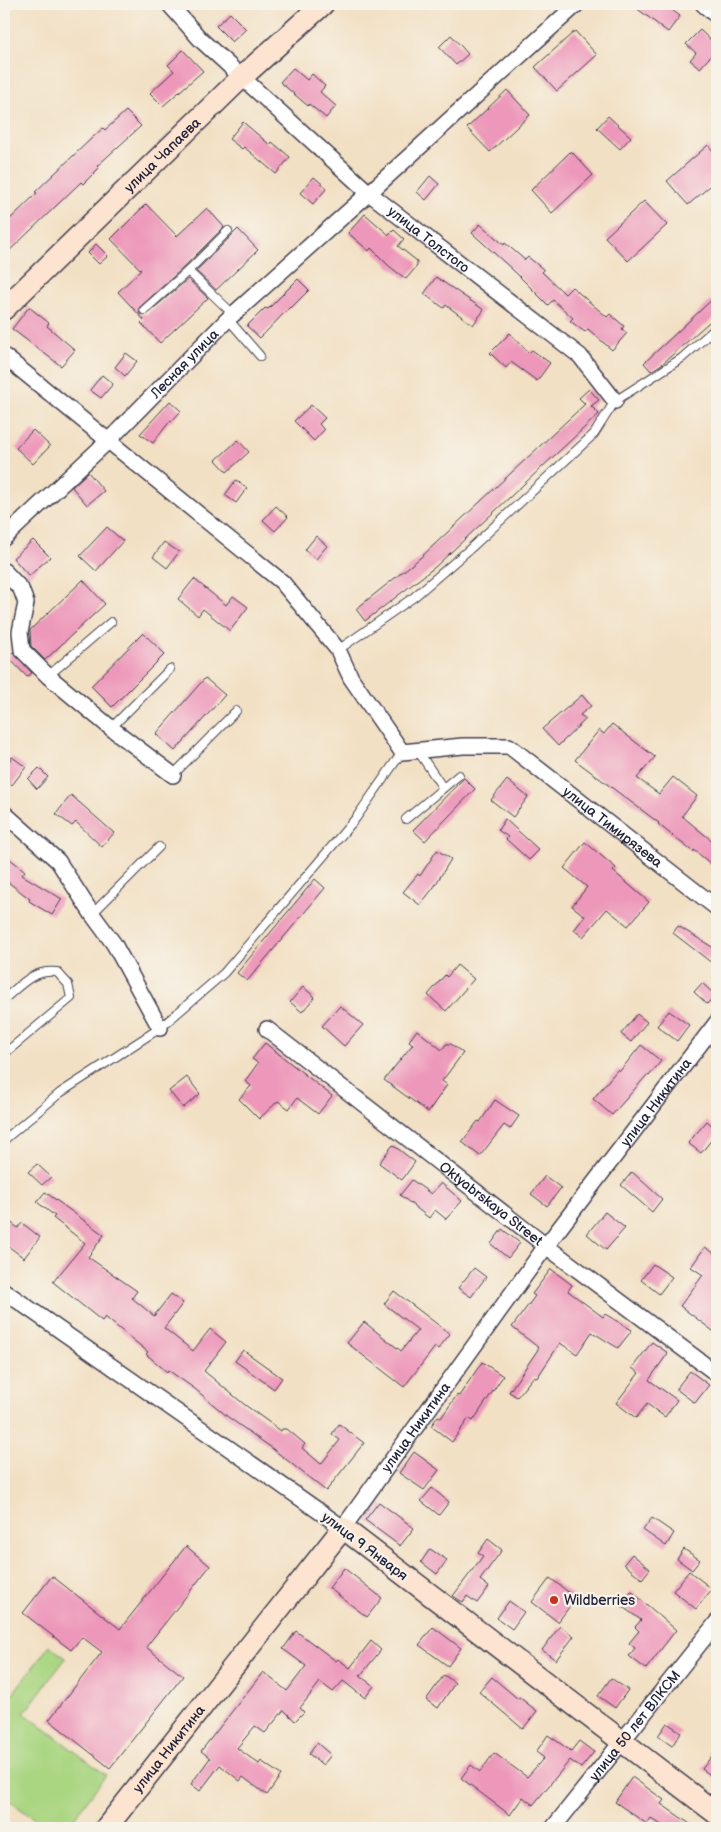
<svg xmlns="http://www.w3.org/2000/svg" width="721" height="1832" font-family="'Balsamiq Sans',sans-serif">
<rect width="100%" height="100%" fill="#f7f3e8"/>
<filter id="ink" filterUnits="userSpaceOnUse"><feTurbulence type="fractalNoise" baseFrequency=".02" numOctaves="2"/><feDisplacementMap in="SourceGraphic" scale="10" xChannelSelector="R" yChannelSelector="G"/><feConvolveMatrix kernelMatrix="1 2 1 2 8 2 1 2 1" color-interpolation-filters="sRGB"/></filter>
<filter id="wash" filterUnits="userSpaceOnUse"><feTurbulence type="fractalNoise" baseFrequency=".0096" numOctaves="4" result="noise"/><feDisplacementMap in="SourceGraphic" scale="20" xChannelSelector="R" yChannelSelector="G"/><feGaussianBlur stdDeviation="1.12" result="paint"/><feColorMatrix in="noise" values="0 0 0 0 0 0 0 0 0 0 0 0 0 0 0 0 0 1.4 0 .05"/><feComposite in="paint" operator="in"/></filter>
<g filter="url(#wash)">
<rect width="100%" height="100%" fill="#f2e0c4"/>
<path fill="#aad682" stroke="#667c5e" d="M49,1646L66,1658L24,1713L106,1775L67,1828H47L4,1797V1705Z"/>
<g id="blocks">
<g fill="#ed98ba">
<path d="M631,4H664L680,16L668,32Z"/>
<path d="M230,13L246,29L232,42L216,26Z"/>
<path d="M700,30L717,46V49L700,68L690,60L696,53L686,44Z"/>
<path d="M575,31L597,55L557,91L535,67Z"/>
<path d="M451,35L468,54L456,65L439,47Z"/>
<path d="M183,50L203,71L163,106L150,93L174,71L168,65Z"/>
<path d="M293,68L307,80L312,74L325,86L320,92L336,106L326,118L309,104L308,106L280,82Z"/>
<path d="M507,90L530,115L490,152L467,128Z"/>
<path d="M126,111L141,126L97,166L99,168L83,184L81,182L4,256V225L37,193L35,192L93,137L103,128L105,130Z"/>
<path d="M608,116L631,137L620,149L597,128Z"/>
<path d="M243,122L270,145L272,142L290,157L276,174L244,147L242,149L229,139Z"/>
<path d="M708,145L717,156V180L688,205L667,181Z"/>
<path d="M571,151L593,175L552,213L531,190Z"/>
<path d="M430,176L439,184L426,200L417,192Z"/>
<path d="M314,177L327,188L313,204L300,193Z"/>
<path d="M644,201L667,225L628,261L605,237Z"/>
<path d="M146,204L177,236L207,208L224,227L184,267L139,308L140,314H147L188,279L208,298L160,343L141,323L144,320L118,292L141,270L111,239Z"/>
<path d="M365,214L389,235L394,230L404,239L398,246L417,261V266L406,279L389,266L371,248L369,251L348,233Z"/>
<path d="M480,224L504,245L505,243L525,260L528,257L544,270L542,272L565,294L572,287L607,317L610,314L624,326L622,329L627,333L612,350L588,329L585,332L570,321L573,318L553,300L548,305L515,272L472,233Z"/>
<path d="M238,229L258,250L216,290L196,271Z"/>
<path d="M96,244L108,256L99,264L88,253Z"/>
<path d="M436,277L484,310L473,325L446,305L444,308L424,294Z"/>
<path d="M298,279L309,290L291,308L290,307L260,338L247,326L265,308L268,309Z"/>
<path d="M717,295V315L662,364L651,371L644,363Z"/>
<path d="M29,307L49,323L47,326L75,350L61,366L12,329Z"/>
<path d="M510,333L529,353L532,350L550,363L537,381L511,362L506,368L490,353Z"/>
<path d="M126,353L137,361L125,376L115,367Z"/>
<path d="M102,375L113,384L101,398L90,390Z"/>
<path d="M589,389L599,400L591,406L599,414L435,567L365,621L356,609L420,558L585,404L579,398Z"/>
<path d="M170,401L181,411L171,422L170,421L153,443L140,434Z"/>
<path d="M311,405L325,418L319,424L324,430L314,441L294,421Z"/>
<path d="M33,430L50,446L33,464L16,448Z"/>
<path d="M238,440L249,452L227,472L216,460Z"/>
<path d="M88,472L104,491L87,505L72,487Z"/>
<path d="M236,480L247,488L236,503L225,495Z"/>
<path d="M276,506L288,517L275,531L263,520Z"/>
<path d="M107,527L123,541L96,571L80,556Z"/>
<path d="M316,536L327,546L316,559L305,550Z"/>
<path d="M33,540L50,557L29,576L13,558Z"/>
<path d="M164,542L179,552L167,568L153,557Z"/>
<path d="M194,579L226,605L233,596L248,607L230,631L203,609L198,616L178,599Z"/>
<path d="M83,580L105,604L45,660L31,646L30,630Z"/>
<path d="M143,633L165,654L112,707L91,686Z"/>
<path d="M13,652L32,673L27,677L8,657Z"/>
<path d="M205,678L225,695L175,751L156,734Z"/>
<path d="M582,695L591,706L580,715L586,719L558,746L542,729Z"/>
<path d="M612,724L655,757L637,778L659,794L673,777L697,796L682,816L717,845V869L694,850L693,852L658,824L659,823L575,760L599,730L604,734Z"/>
<path d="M12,757L26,767L12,785L4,779V768Z"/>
<path d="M39,768L48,777L37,789L28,779Z"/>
<path d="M464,778L475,789L425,841L413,830Z"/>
<path d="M507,780L528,797L513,817L491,800Z"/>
<path d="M71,795L114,833L102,847L76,822L72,826L56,814Z"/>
<path d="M505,819L539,850L529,860L506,839L508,837L498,830Z"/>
<path d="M585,842L616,868L613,871L649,902L628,926L607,909L583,937L574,930L585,916L572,906L587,887L564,868Z"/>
<path d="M437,850L451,859L434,887L420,905L403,892L418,874L420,876Z"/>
<path d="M4,854L25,871L22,875L62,899L52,915L29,901L30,899L4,879Z"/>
<path d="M315,879L325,888L247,981L237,973Z"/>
<path d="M678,926L717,950V967L673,933Z"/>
<path d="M457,965L474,979L446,1011L428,995L445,975L447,977Z"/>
<path d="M702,983L715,995L707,1004L694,992Z"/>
<path d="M303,987L315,997L302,1012L290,1002Z"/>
<path d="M340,1006L363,1025L344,1046L322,1026Z"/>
<path d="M669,1011L689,1025L677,1041L657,1026Z"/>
<path d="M637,1014L647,1022L631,1042L621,1034Z"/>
<path d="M417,1030L442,1050L446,1044H451L463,1053L442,1081L447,1085L428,1112L384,1080L413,1044L409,1041Z"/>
<path d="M265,1043L332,1096L318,1114L297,1098L289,1109L278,1101L259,1119L239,1099L251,1086L245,1081L258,1063L252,1059Z"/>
<path d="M641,1045L661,1061L649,1076L647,1075L612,1115L593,1099L618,1069L620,1071Z"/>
<path d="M187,1077L200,1094L183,1108L169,1091Z"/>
<path d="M495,1100L519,1116L510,1129L504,1125L480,1156L462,1142L478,1121L480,1122Z"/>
<path d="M707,1121L717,1130V1133L701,1153L688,1143Z"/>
<path d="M393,1145L415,1162L402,1180L379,1163Z"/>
<path d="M37,1164L51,1177L42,1185L28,1172Z"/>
<path d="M632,1172L662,1199L652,1212L621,1185Z"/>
<path d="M545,1176L561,1188L547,1206L531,1194Z"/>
<path d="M412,1180L431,1194L441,1183L462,1201L446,1219L435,1210L429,1218L400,1195Z"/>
<path d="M45,1192L104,1235L88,1257L137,1291L132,1298L154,1316L171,1294L183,1303L164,1328L193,1351L210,1329L226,1342L204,1371L245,1405L281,1431L282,1429H287L305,1444L302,1448L321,1464L340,1440L332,1434L339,1424L364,1443L326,1491L269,1446L228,1417L195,1389L168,1370L167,1372L146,1354L148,1352L105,1317L102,1321L53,1282L85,1243L53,1218L55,1216L37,1202Z"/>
<path d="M605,1212L625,1228L606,1250L587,1234Z"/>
<path d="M4,1217L18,1228L22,1223L40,1237L24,1258L4,1243Z"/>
<path d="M502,1229L520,1243L508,1258L491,1244Z"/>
<path d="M705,1247L717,1255V1334L680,1306L703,1275L691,1267Z"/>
<path d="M653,1264L672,1277L659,1294L641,1280Z"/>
<path d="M474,1268L486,1277L471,1297L458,1288Z"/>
<path d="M551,1269L572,1285L568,1291L603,1317L605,1314L632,1330L618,1348L592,1332L577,1354L560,1343L537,1378L534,1376L517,1397L509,1392L539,1348L512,1327L535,1296L532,1294Z"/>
<path d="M394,1291L450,1334L438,1349L435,1347L404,1387L347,1343L364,1322L401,1351L418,1330L384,1304Z"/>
<path d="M652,1342L668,1353L649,1380L677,1400L665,1417L647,1404L636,1418L616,1403L639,1373L632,1368Z"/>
<path d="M243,1350L282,1378L274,1389L235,1361Z"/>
<path d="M482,1362L503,1376L473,1421L469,1418L452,1442L431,1426L438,1416L441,1418L457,1395L459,1396Z"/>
<path d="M690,1371L709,1385L695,1403L676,1389Z"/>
<path d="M414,1452L439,1470L424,1490L399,1473Z"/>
<path d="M432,1488L449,1502L439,1515L421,1501Z"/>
<path d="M379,1502L414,1528L400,1546L365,1520Z"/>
<path d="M652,1518L674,1533L666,1546L643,1530Z"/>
<path d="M488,1539L502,1550L480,1580L489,1587L477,1603L467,1596L463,1602L453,1596L483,1556L478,1553Z"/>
<path d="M186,1546L210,1566L146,1647L183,1676L110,1768L49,1720L102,1652L82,1637L71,1650L23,1613L52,1576L120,1629Z"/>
<path d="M430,1549L447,1560L437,1574L421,1562Z"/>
<path d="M684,1549L700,1560L692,1570L677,1559Z"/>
<path d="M632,1554L650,1569L642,1579L624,1564Z"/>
<path d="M344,1568L382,1598L367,1617L329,1588Z"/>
<path d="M689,1571L712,1589L696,1609L673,1591Z"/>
<path d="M550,1578L576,1598L558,1622L532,1602Z"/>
<path d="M631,1591L676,1630L646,1669L629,1656L635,1648L629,1643L639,1631L635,1627L641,1620L620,1605Z"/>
<path d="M509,1601L524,1612L512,1629L497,1618Z"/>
<path d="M560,1626L574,1636L556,1660L542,1650Z"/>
<path d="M433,1627L461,1648L448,1666L419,1645Z"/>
<path d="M296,1631L336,1661L338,1659L350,1668L371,1641L381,1650L360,1676L374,1686L365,1698L343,1681L333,1692L320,1682L300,1708L304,1712L295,1721L284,1710L265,1733L255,1726L237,1748L259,1764L261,1761L281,1775L267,1795L243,1777L240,1781L220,1765L200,1791L191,1784L210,1758L201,1751L263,1672L287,1691L306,1666L283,1649Z"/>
<path d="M444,1675L455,1683L438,1708L426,1700Z"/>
<path d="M492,1677L518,1699L519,1697L537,1711L523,1729L479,1692Z"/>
<path d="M611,1678L628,1690L615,1708L598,1696Z"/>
<path d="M667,1723L681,1732L672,1746L658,1736Z"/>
<path d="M548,1735L571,1751L579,1741L594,1752L581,1768L570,1760L533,1805L523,1797L510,1815L461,1778L471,1765L480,1772L494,1753L527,1777L544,1758L536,1752Z"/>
<path d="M317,1743L331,1755L323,1765L309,1754Z"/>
<path d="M717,1749V1780L702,1769Z"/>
<path d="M632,1777L664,1800L661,1804L696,1828H666L651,1818L647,1824L615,1802Z"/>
</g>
</g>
</g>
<g filter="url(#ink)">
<use href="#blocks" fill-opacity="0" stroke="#413e50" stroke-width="1"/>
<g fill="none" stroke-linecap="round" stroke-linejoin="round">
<g stroke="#413e50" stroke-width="10">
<g id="lane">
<path d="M188,271L233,314"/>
<path d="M144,310L188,271L228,231"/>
<path d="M228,319L260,356"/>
<path d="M338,650L414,597L472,547L594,434L615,401L682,358L717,327"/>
<path d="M48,676L111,622"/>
<path d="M111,728L170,669"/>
<path d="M418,751L443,788"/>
<path d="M173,775L236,711"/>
<path d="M406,819L459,775"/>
<path d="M92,914L159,847"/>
<path d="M4,999C21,985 33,969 57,972L68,984L71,998L4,1054"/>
<path d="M4,1140L60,1093L160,1028L224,973L356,818L402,752"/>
</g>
</g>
<g stroke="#413e50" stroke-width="18">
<g id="street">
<path id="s1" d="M169,4L201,40L369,193L580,356L615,401"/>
<path d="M703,4L717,16"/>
<path id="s2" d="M4,356L282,582L338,650L351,678L402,752L463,746H509L717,908"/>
<path id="s3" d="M4,538L109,440L228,319L369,193L577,4"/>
<path d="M4,571L21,589L26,603L20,632L22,650L48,676L111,728L173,775"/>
<path d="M4,813L58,861L92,914L114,944L160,1028"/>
<path id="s4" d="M267,1029L546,1246L717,1374"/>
<path id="s5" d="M4,1291L343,1528L546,1246L717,1022"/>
<path id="s6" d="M553,1828L717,1622"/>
</g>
</g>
<g stroke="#413e50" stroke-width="24">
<g id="secondary">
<path id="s7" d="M4,309L242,77L323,4"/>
<path id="s8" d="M106,1828L343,1528L717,1814"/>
</g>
</g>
<use href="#lane" stroke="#fff" stroke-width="8"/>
<use href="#street" stroke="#fff" stroke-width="15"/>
<use href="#secondary" stroke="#fde4d0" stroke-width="21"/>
</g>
</g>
<circle fill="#c8321e" stroke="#f7f3e8" stroke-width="2" cx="554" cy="1600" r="5"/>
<g text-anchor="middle" stroke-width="4.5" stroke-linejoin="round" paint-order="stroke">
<g font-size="14" fill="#22223b" stroke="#f7f3e8">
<text dy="5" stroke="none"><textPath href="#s7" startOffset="221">улица Чапаева</textPath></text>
<text dy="5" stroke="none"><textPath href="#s1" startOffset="351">улица Толстого</textPath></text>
<text dy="5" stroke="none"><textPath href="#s3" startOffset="251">Лесная улица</textPath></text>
<text dy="5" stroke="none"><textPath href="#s2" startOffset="806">улица Тимирязева</textPath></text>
<text dy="5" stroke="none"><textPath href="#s5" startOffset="942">улица Никитина</textPath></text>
<text dy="5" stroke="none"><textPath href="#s4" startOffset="284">Oktyabrskaya Street</textPath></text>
<text dy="5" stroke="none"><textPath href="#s5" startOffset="538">улица Никитина</textPath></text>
<text transform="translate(365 1546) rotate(37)" y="5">улица 9 Января</text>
<text dy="5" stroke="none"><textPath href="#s6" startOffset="131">улица 50 лет ВЛКСМ</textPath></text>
<text dy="5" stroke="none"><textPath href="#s8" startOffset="101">улица Никитина</textPath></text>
</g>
<g font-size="14" fill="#22223b" stroke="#f7f3e8" text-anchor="start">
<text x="564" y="1605">Wildberries</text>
</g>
</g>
<rect width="721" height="1832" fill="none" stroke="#f7f3e8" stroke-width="20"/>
</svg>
